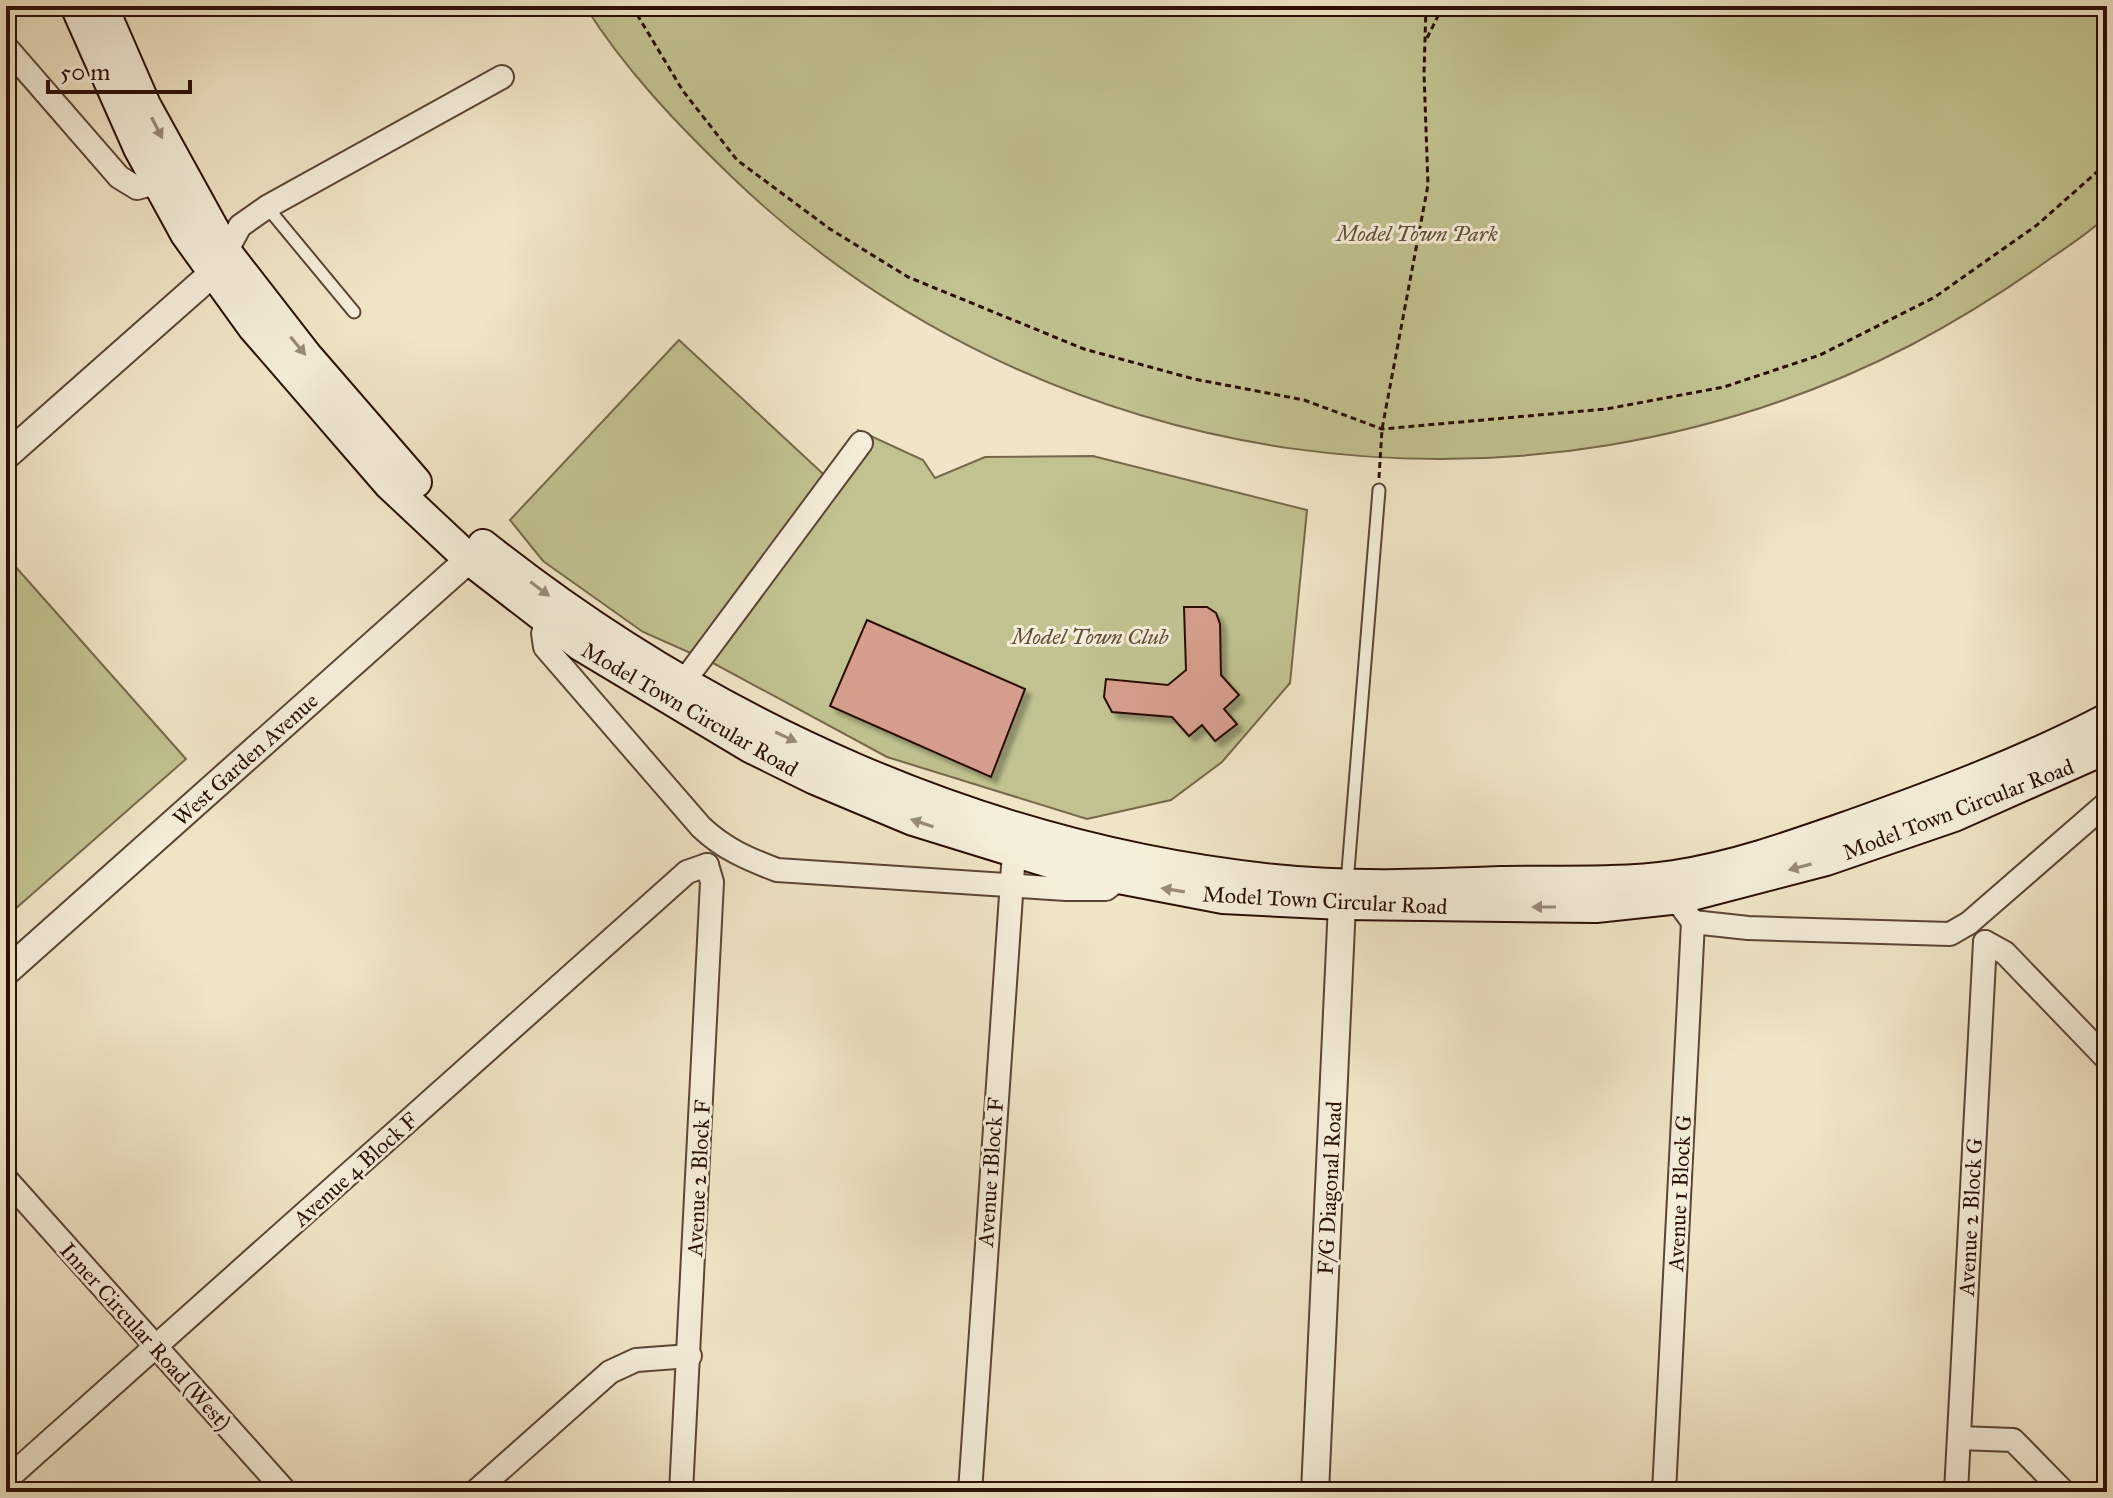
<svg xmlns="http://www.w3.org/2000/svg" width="2113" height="1498" font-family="'IM FELL Great Primer',serif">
<defs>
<filter id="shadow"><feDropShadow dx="6" dy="6" stdDeviation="2" flood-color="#0004"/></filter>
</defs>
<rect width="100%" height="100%" fill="#f0e5c6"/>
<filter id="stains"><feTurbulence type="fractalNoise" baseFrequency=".0025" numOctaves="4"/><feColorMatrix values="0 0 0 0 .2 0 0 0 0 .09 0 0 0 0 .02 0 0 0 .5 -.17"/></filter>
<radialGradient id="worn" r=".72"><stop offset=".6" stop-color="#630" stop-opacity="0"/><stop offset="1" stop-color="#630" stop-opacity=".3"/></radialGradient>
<g fill="#c1c290" stroke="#76684a" stroke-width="2">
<path d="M585,6H2107V216C2090,232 2070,245 2051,258C2005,291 1962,318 1911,345C1525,544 1046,479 732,177C678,125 625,70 585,6Z"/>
<path d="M679,340L834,484L858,430L923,460L935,478L985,457L1093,456L1307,510L1290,683L1222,762L1171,800L1087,819L887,757L713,663L643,632L543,561L510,520Z"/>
<path d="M6,556L186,759L6,917Z"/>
</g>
<g fill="#d59e8c" stroke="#2b0f05" stroke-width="2" filter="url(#shadow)">
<path d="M1184,607H1207L1216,613L1220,624L1221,675L1239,695L1224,709L1237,724L1215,741L1202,725L1189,736L1172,717L1112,712L1104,697L1106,679L1168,685L1186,670Z"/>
<path d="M867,620L1025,689L991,777L830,706Z"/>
</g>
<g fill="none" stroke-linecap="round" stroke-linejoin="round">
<g stroke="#5c4435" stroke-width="15">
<g id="service">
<path d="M267,207L354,312"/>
<path d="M1347,883L1379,490"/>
</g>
</g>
<g stroke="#5c4435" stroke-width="26">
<g id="minor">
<path d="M6,47L119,177L137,188L156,183"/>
<path d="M226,252L240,226L267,207L502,77"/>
<path d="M550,625L543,633L545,647L701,827C724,849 748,859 777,870L1066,889H1106L1119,879"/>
<path d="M682,684L861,443"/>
<path d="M1693,922L1748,928L1950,934L1969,923L2107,803"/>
<path d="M1985,942L2005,953L2107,1059"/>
<path d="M6,1179L286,1492"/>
<path d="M1959,1438L2013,1440L2064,1492"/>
<path d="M6,1480L687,872L707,865"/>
<path d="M475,1492L610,1372L636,1360L690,1356"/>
<path d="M681,1492L712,882L707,865"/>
<path d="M970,1492L1014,852"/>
<path d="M1664,1492L1693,922L1682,907L1679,886"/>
<path d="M1956,1492L1985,942"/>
</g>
</g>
<g stroke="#5c4435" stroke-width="30">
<g id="tertiary">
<path d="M6,456L213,273L223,256"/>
<path d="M6,972L484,546"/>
<path d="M1315,1492L1342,904L1346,887"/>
</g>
</g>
<g stroke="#2b0f05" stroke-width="34">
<g id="secondary">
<path d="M76,6L139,148L186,234L253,327L389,484L470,560L580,645L750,747L815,779L913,820L1072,869L1223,898L1342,904L1596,907L1680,898L1826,860L1954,816L2107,748"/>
<path d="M102,6L145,105L226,252L306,355L416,482"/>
<path d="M483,545C709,725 985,850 1274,880C1348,888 1426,885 1500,882C1558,881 1618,884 1674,876C1734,867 1793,846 1850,826C1937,795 2025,762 2107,719"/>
</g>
</g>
<g stroke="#2b0f05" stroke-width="3" stroke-dasharray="6 4" stroke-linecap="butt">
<path d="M632,6L683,91L737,160L830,229L908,277L1084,349L1194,379L1304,400L1382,429L1606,409L1724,387L1820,355L1935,297L2037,225L2107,163"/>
<path d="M1427,38L1443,6"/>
<path d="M1379,478L1382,429L1428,185L1424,73L1426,6"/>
</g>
<use href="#service" stroke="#f5eeda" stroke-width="11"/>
<use href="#minor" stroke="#f5eeda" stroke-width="22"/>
<use href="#tertiary" stroke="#f5eeda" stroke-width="26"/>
<use href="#secondary" stroke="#f5eeda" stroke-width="30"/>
</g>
<defs><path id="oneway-solid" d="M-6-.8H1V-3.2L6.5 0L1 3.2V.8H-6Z" transform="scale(2)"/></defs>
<g fill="#9a8a7a">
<use href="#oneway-solid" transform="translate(157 128) rotate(63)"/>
<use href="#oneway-solid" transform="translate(298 346) rotate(51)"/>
<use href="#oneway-solid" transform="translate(540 589) rotate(37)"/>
<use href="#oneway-solid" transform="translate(786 737) rotate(25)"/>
<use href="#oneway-solid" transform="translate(922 823) rotate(-162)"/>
<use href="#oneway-solid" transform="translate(1800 867) rotate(165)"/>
<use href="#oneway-solid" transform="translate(1173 890) rotate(-171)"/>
<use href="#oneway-solid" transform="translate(1544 907) rotate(180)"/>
</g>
<g text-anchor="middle" stroke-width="6" stroke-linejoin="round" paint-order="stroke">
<g font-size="22" font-style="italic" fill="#604e36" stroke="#f5eeda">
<text x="1417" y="241">Model Town Park</text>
<text x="1090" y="644">Model Town Club</text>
</g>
<g font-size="22" fill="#2b0f05" stroke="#f5eeda">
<text transform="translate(690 709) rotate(30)" y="8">Model Town Circular Road</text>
<text transform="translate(245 759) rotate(-42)" y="8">West Garden Avenue</text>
<text transform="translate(1958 809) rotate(-21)" y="8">Model Town Circular Road</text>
<text transform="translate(1325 900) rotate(3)" y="8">Model Town Circular Road</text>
<text transform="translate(355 1169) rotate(-42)" y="8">Avenue 4 Block F</text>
<text transform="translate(990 1172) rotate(-86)" y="8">Avenue 1Block F</text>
<text transform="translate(698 1178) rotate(-87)" y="8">Avenue 2 Block F</text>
<text transform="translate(1329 1188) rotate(-87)" y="8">F/G Diagonal Road</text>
<text transform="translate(1679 1193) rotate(-87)" y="8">Avenue 1 Block G</text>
<text transform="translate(1970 1217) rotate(-87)" y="8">Avenue 2 Block G</text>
<text transform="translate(146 1336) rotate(48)" y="8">Inner Circular Road (West)</text>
</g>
</g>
<rect width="2113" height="1498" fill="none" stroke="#f0e5c6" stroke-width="32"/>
<rect x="8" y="8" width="2097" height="1482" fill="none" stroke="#2b0f05" stroke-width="4"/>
<rect x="16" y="16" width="2081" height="1466" fill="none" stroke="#2b0f05" stroke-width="2"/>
<path d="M48 80v12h142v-12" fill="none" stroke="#2b0f05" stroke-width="4"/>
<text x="60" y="80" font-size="24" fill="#2b0f05" stroke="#f5eeda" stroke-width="6" paint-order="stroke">50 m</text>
<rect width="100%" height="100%" filter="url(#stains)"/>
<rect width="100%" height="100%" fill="url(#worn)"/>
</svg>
